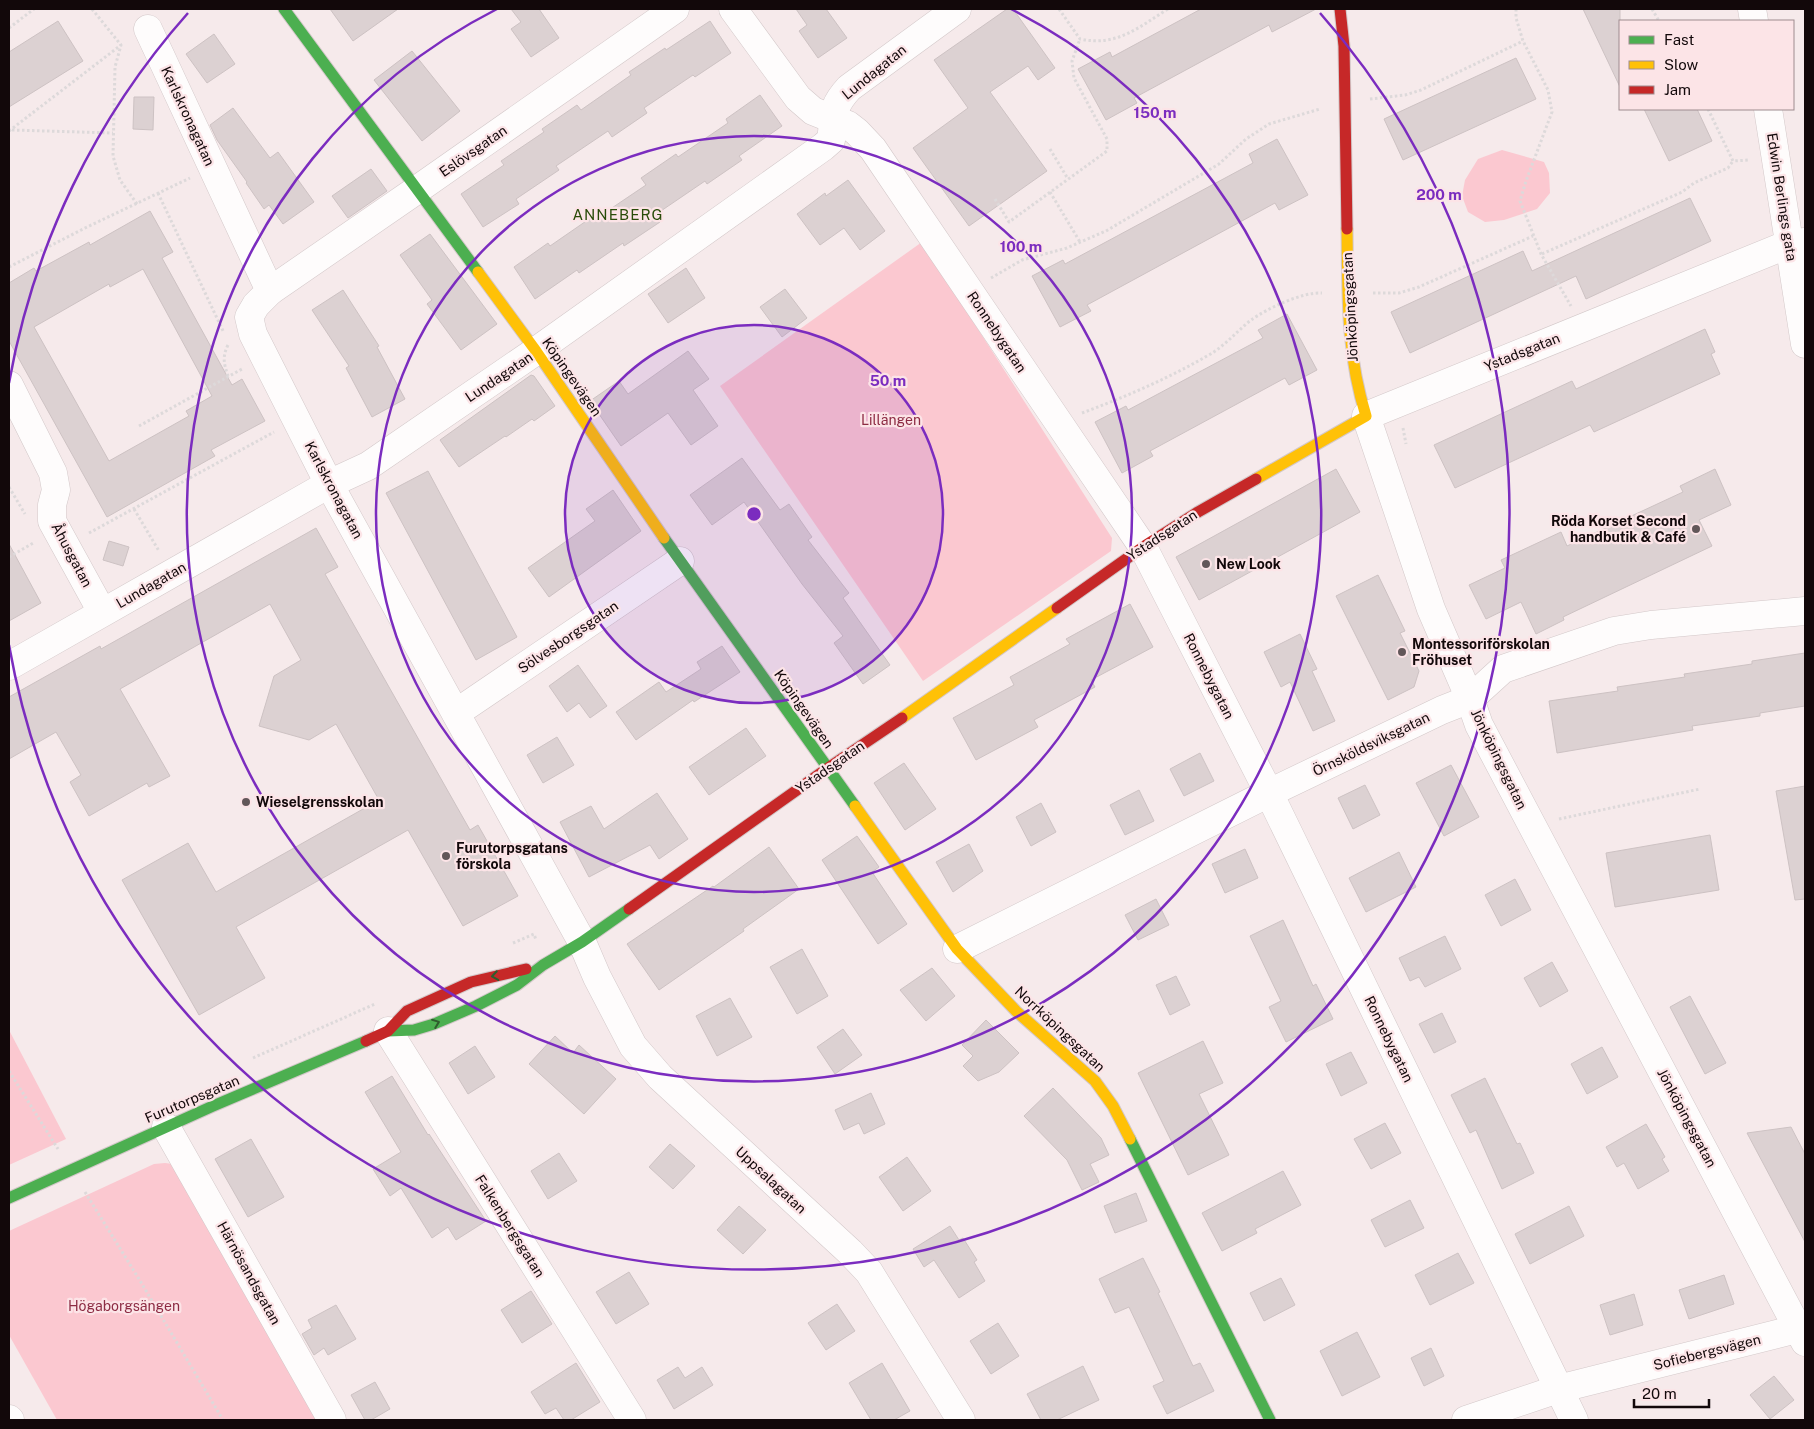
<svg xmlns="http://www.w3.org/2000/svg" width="1814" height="1429" font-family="'Public Sans',sans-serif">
<rect width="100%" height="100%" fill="#f6eaeb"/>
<g fill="#fbc8d0">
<path d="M1502,150L1544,162L1549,173L1550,193L1537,209L1504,220L1485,222L1468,212L1462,196L1465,180L1478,159Z"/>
<path d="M922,242L1112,538L1111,551L923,681L720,386Z"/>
<path d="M9,1030L66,1139L9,1165Z"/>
<path d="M165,1163L173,1164L322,1420H57L9,1335V1231L154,1164Z"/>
</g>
<g fill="#dcd1d2" stroke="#cdc2c3" fill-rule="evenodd">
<path d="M330,9H398L353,41Z"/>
<path d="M511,9H539L559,38L531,57L511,29L521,22Z"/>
<path d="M796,9H826L847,38L818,58L799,31L807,25Z"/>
<path d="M1007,9H1013L1055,68L1038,80L1028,66L990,92L1047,171L969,226L913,148L968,108L934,60Z"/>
<path d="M1201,9H1316L1272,32L1269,25L1134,98L1137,103L1106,120L1078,69L1110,52L1112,57Z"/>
<path d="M1583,9H1620V87Z"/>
<path d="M58,21L83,61L9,107V52Z"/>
<path d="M710,21L731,53L695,77L693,75L644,108L647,113L612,137L608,131L556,166L559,170L516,199L519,204L483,227L461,194L504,165L501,161L544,132L542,129L577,105L581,110L631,75L629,72L665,48L666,50Z"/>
<path d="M214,34L235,64L207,83L186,54Z"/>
<path d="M412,51L460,111L422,141L374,80Z"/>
<path d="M1516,58L1536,99L1403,160L1384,119Z"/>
<path d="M760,95L782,126L739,156L742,160L707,184L705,181L655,215L660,222L624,246L623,243L579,273L577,270L535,299L514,267L548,243L550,246L592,217L594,220L646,185L641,178L676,154L678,157L728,123L726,119Z"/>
<path d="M134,97H154L153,130L133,129Z"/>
<path d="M233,108L270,158L278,152L314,202L283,224L269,205L264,209L246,183L247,182L217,140L210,125Z"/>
<path d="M1644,109H1697L1712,141L1669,161Z"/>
<path d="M1277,139L1308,195L1279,210L1275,203L1087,305L1091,311L1060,327L1032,276L1063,260L1065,264L1253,163L1249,154Z"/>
<path d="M371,169L387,191L348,218L332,196Z"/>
<path d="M848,180L885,231L860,250L844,228L820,245L797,214L825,193L826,196Z"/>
<path d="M1690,198L1711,241L1586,299L1576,276L1410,353L1391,312L1523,251L1532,271Z"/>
<path d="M150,211L173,252L162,258L232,385L242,379L265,421L211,450L215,456L107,517L9,341V283L34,268L36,271L89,242L90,245ZM143,269L212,396L186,411L189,416L109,461L34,327L109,284L110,287Z"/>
<path d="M430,234L497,324L461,350L427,304L432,300L400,255Z"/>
<path d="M686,268L705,298L668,323L648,294Z"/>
<path d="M785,289L807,318L782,337L760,307Z"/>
<path d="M343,290L379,346L377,347L405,399L372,417L346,368L349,366L312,310Z"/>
<path d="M1287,314L1317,370L1289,385L1285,378L1150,451L1153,456L1122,473L1095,422L1126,406L1128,410L1263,338L1258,330Z"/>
<path d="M1705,329L1715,352L1711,354L1720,374L1594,432L1590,425L1455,488L1434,445L1572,381L1576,389Z"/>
<path d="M688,351L709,379L693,390L718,426L691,445L668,413L621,446L590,401L619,381L628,394Z"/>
<path d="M531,375L534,376L555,406L534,421L532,419L506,437L505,436L459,467L440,440Z"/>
<path d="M742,458L780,510L789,504L812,537L808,540L849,593L843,598L890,665L863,684L834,643L843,636L802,584L744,502L712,525L690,495Z"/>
<path d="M1336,469L1360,512L1199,600L1176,557Z"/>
<path d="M1715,469L1731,505L1699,520L1712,546L1563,617L1564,620L1536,634L1521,602L1486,619L1469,585L1505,568L1501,560L1561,532L1567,546L1683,492L1680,486Z"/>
<path d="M428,471L517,637L476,660L386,493Z"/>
<path d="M613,490L641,531L549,597L528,568L595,521L586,509Z"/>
<path d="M316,528L338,567L325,574L470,830L478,825L518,896L463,926L408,830L236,927L265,978L199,1015L122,880L188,843L216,892L379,800L336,724L309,740L259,726L274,676L301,660L270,604L120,689L170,776L149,787L147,783L89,816L70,782L81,775L56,732L9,759V697L100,646L101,649Z"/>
<path d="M109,541L129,547L123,566L103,560Z"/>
<path d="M9,544L41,603L9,621Z"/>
<path d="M1378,575L1405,631L1400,633L1419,671L1414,687L1388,700L1336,596Z"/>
<path d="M1130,604L1153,647L1091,680L1095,687L1034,720L1038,727L976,760L953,718L1014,685L1010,677L1070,644L1066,639Z"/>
<path d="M1300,634L1317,669L1312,671L1335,721L1313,731L1290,682L1281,687L1264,652Z"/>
<path d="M722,646L740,672L694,702L693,700L636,740L616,712L659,682L666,692L701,669L697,662Z"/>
<path d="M1805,653V706L1760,713V716L1692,726L1693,730L1557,753L1549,701L1618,691L1617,687L1685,677L1684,674L1752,664V661Z"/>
<path d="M578,665L607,706L590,718L579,703L567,712L549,686Z"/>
<path d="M746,728L766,756L709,795L689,767Z"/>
<path d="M557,737L574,765L543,783L527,755Z"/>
<path d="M1200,753L1214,781L1184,796L1170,769Z"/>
<path d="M904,763L936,809L905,830L874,783Z"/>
<path d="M1451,765L1479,817L1444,836L1416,783Z"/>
<path d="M1365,785L1380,815L1353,829L1338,798Z"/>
<path d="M1805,786V899L1795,900L1776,791Z"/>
<path d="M1139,790L1154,821L1125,835L1110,805Z"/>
<path d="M657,793L688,839L659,859L650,845L589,877L560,822L591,806L604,829Z"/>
<path d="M1041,803L1056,832L1031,846L1016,817Z"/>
<path d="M1710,835L1719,890L1615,907L1606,853Z"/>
<path d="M857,836L879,867L872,872L907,924L878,944L822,860Z"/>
<path d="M969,844L983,871L953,892L936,862Z"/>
<path d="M769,847L799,889L743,929L744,931L659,990L627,944L713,886L714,887Z"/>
<path d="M1245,849L1258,878L1225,893L1212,864Z"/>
<path d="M1399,852L1416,887L1366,912L1349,878Z"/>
<path d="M1515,879L1531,910L1501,926L1485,895Z"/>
<path d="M1156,899L1169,925L1138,940L1125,915Z"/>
<path d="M1283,920L1313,986L1316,984L1333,1019L1286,1042L1269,1007L1281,1001L1250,936Z"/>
<path d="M1445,936L1461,969L1425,987L1419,977L1410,981L1399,958Z"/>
<path d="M802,949L828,996L797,1014L770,967Z"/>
<path d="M1552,962L1568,991L1540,1007L1524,978Z"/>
<path d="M932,968L955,996L926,1021L900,990Z"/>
<path d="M1176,976L1190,1005L1170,1015L1156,985Z"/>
<path d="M1690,996L1726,1063L1705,1074L1670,1007Z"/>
<path d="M730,998L752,1037L717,1056L696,1016Z"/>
<path d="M1442,1013L1456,1042L1434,1053L1419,1024Z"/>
<path d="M986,1020L1019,1053L999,1072L978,1081L963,1066L973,1056L962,1045Z"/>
<path d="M843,1029L862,1055L835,1074L817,1047Z"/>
<path d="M555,1036L573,1053L579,1045L616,1079L584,1114L529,1064Z"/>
<path d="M1203,1041L1223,1083L1199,1094L1229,1155L1188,1175L1138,1073Z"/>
<path d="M475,1046L495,1077L468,1094L449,1063Z"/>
<path d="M1602,1047L1618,1077L1587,1094L1571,1064Z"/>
<path d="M1351,1052L1367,1083L1341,1096L1326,1064Z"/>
<path d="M392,1076L428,1135L429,1134L486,1221L456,1240L448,1227L432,1238L401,1188L390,1196L373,1169L401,1152L365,1092Z"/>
<path d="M1485,1078L1517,1144L1520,1143L1534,1173L1502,1189L1476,1130L1470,1133L1451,1095Z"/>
<path d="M1053,1088L1101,1138L1109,1155L1090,1164L1099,1182L1082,1190L1067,1160L1024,1116Z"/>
<path d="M871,1093L885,1124L864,1134L859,1123L844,1130L835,1110Z"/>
<path d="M1385,1123L1401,1153L1371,1169L1354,1139Z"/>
<path d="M1646,1124L1665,1157L1662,1159L1669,1171L1638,1189L1624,1163L1617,1167L1606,1147Z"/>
<path d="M1791,1127L1805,1154V1242L1747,1133Z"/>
<path d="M251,1139L284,1197L248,1217L215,1159Z"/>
<path d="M670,1144L695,1166L673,1189L649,1167Z"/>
<path d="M559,1153L577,1181L548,1199L531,1171Z"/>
<path d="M907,1157L931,1191L903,1211L879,1177Z"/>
<path d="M1283,1171L1301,1205L1255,1229L1257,1233L1222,1251L1202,1213Z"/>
<path d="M1136,1193L1147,1221L1115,1233L1104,1206Z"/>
<path d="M1410,1200L1424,1228L1385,1247L1371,1220Z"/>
<path d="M739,1206L766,1230L743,1254L717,1230Z"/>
<path d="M1569,1206L1584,1236L1530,1264L1515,1234Z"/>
<path d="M950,1226L959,1240L963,1238L977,1260L974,1262L985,1281L959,1298L934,1260L924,1267L913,1249Z"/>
<path d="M1458,1253L1474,1283L1430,1305L1415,1275Z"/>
<path d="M1143,1258L1160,1292L1158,1293L1193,1366L1200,1363L1214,1391L1167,1414L1153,1386L1164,1381L1129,1307L1115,1313L1099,1279Z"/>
<path d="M629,1272L649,1304L616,1324L596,1292Z"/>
<path d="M1724,1275L1734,1304L1689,1319L1679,1290Z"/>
<path d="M1281,1278L1295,1305L1264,1321L1250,1293Z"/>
<path d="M531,1291L552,1324L522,1343L501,1310Z"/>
<path d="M1634,1294L1643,1325L1610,1335L1600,1305Z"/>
<path d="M837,1304L855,1331L826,1350L808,1323Z"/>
<path d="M336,1305L356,1339L328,1355L324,1348L314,1355L302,1334L312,1328L308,1320Z"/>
<path d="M998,1323L1019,1356L991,1374L970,1341Z"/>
<path d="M1357,1332L1380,1377L1342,1396L1320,1351Z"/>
<path d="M1431,1348L1444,1376L1424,1386L1411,1358Z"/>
<path d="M576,1363L600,1402L571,1420H564L556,1408L545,1414L531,1392Z"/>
<path d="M882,1363L910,1411L894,1420H871L849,1383Z"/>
<path d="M1083,1366L1099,1400L1057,1420H1041L1027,1394Z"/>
<path d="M678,1367L685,1378L702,1367L713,1385L674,1409L657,1380Z"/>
<path d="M1774,1376L1794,1400L1770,1419L1750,1395Z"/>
<path d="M375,1382L390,1409L371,1420H365L351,1395Z"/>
</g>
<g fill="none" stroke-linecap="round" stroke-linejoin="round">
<g stroke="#d3c8c9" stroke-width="29">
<g id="street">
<path d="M733,9L798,98L813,111L848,125L857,132L873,149L1143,547L1269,793L1574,1420"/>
<path d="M1752,9L1754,21"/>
<path d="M148,29L270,291L256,305L249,317L253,334L329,484L582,942L597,977L633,1046L660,1077L850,1252L869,1272L961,1420"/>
<path d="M1768,109L1805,344"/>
<path d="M1805,242L1789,244L1366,416L1431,609L1470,699L1479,725L1805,1342"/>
<path d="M270,291L418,189L675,9"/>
<path d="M9,385L53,473L56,490L52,505V521L102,612"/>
<path d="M9,666L329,484L368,466L536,351L823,147L831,140C835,115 830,109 849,88L957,9"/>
<path d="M456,713L680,561"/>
<path d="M957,949L1269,793L1442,710L1470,699L1503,669L1614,631L1651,625L1805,611"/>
<path d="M388,1031L632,1420"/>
<path d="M166,1127L332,1420"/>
<path d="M9,1419L10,1420"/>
<path d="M1466,1420L1558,1389L1805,1327"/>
</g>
</g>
<g stroke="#d3c8c9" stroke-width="13">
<g id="fast">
<path d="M284,9L478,272"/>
<path d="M664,538L855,806"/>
<path d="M388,1031L414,1030L434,1024L476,1006L517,985L543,965L582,942L629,909"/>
<path d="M1130,1139L1270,1420"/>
<path d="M9,1198L213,1106L366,1041"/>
</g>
</g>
<g stroke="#d3c8c9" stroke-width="13">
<g id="slow">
<path d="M478,272L536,351L664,538"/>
<path d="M1256,479L1366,416C1346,352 1348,295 1347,229"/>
<path d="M902,718L1057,608"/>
<path d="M855,806L957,949L1016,1011L1095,1081L1113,1106L1130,1139"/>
</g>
</g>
<g stroke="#d3c8c9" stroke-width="13">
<g id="jam">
<path d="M1340,9L1344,46L1347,229"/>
<path d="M1057,608L1143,547L1198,512L1256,479"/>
<path d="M629,909L828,768L902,718"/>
<path d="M366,1041L388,1031L407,1011L471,982L526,969"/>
</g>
</g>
<g stroke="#ddd9da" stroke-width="3" stroke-dasharray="2.5 2.5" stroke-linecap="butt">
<path d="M92,9L121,45L115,67L113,156L120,180L137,204"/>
<path d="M1059,9L1080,39C1117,47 1139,27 1168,9"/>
<path d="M1516,9V18L1523,41L1548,90L1552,112L1526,181L1520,201L1541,254L1571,306"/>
<path d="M1652,9L1659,21"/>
<path d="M9,28L34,9"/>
<path d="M1370,99L1405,95L1421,90L1523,41"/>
<path d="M1708,109L1733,161L1749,160"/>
<path d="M12,130L113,133"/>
<path d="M9,131L121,45"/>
<path d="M1050,149L1068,179"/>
<path d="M1050,192L1080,242"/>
<path d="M158,193L224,333"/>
<path d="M995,199L1009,222L1107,151V139L1074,78L1072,61L1080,39"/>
<path d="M1542,254L1682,192L1694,183L1728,168L1733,161"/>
<path d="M9,267L85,228L190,178"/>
<path d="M991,278L1022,260L1067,248L1106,231L1219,164L1246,139L1269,124L1320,109"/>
<path d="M1373,293H1399L1419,287L1533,236"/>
<path d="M228,345C222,357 224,364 228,376"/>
<path d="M1082,413C1125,397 1167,379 1207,356C1224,347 1236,332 1251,320C1268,308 1302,292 1322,293"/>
<path d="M139,426L242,369"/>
<path d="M1403,428L1406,444"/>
<path d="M9,487L25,514"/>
<path d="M134,509L159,551"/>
<path d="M89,533L274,432"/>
<path d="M9,557L35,542"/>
<path d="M1559,819L1700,789"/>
<path d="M513,943L534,934L536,940"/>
<path d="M253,1058L375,1004"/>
<path d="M9,1071L58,1149"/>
<path d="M85,1192L139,1279L223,1420"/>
</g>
<use href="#street" stroke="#fefcfc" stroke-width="28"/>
<use href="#fast" stroke="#4caf50" stroke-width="11"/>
<use href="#slow" stroke="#ffc107" stroke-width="11"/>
<use href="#jam" stroke="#c62828" stroke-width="11"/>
</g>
<defs><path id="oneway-chevron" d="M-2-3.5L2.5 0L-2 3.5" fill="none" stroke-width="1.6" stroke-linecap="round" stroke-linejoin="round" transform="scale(1.25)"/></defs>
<g stroke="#2f5c2d">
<use href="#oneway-chevron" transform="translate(495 976) rotate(171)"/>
<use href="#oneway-chevron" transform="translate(436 1023) rotate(-21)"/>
</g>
<circle cx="754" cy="514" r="189" fill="#7b2cbf" fill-opacity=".12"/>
<g fill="none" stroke="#7b2cbf" stroke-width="2.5">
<circle cx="754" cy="514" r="189"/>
<circle cx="754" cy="514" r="378"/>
<path d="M1011 9A567 567 0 1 1 497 9"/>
<path d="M9 383A756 756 0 0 1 188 13M1320 13A756 756 0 1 1 9 645"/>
</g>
<g fill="#625759" stroke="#fce4e7" stroke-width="2">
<circle cx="1696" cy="529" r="5"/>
<circle cx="1206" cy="564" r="5"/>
<circle cx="1402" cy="652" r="5"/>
<circle cx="246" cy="802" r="5"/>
<circle cx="446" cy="856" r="5"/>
</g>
<g text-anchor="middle" stroke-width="4.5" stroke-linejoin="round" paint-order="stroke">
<g font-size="14" fill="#12080a" stroke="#fce4e7">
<text transform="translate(874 72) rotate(-39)" y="5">Lundagatan</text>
<text transform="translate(188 116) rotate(65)" y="5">Karlskronagatan</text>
<text transform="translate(473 151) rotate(-35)" y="5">Eslövsgatan</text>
<text transform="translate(1782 197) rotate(81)" y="5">Edwin Berlings gata</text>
<text transform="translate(1350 307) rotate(-93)" y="5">Jönköpingsgatan</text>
<text transform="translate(997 332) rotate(56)" y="5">Ronnebygatan</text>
<text transform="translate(1522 352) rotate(-22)" y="5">Ystadsgatan</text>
<text transform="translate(499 377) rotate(-34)" y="5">Lundagatan</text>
<text transform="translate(572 377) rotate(55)" y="5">Köpingevägen</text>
<text transform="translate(334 490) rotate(62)" y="5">Karlskronagatan</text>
<text transform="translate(1162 535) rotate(-33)" y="5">Ystadsgatan</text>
<text transform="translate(72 555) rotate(62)" y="5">Åhusgatan</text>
<text transform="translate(151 585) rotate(-30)" y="5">Lundagatan</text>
<text transform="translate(568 637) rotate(-34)" y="5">Sölvesborgsgatan</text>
<text transform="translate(1209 676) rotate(63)" y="5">Ronnebygatan</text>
<text transform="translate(804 709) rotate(55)" y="5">Köpingevägen</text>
<text transform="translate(1371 744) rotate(-26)" y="5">Örnsköldsviksgatan</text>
<text transform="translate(1499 759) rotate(64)" y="5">Jönköpingsgatan</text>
<text transform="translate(830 767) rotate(-35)" y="5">Ystadsgatan</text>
<text transform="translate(1060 1029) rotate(43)" y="5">Norrköpingsgatan</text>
<text transform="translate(1389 1039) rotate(64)" y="5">Ronnebygatan</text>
<text transform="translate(192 1099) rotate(-23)" y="5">Furutorpsgatan</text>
<text transform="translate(1687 1118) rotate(62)" y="5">Jönköpingsgatan</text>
<text transform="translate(771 1180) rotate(43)" y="5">Uppsalagatan</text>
<text transform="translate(510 1226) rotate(58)" y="5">Falkenbergsgatan</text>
<text transform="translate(249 1273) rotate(61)" y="5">Härnösandsgatan</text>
<text transform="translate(1707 1352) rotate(-14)" y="5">Sofiebergsvägen</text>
</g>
<g font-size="14" fill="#8d2b43" stroke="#fce4e7">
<text x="891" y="425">Lillängen</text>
<text x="124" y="1311">Högaborgsängen</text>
</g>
<g font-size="14" font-weight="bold" fill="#12080a" stroke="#fce4e7" text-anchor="start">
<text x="1686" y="526" text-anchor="end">Röda Korset Second<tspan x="1686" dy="16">handbutik &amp; Café</tspan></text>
<text x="1216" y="569">New Look</text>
<text x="1412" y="649">Montessoriförskolan<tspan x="1412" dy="16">Fröhuset</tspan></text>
<text x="256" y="807">Wieselgrensskolan</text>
<text x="456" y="853">Furutorpsgatans<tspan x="456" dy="16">förskola</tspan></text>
</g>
<g font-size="15" letter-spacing="1" fill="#284b08" stroke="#fce4e7">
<text x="618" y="220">ANNEBERG</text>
</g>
</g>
<circle cx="754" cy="514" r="8" fill="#7b2cbf" stroke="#fce4e7" stroke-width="2.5"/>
<g font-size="15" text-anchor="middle" font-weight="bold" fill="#7b2cbf" stroke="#fce4e7" stroke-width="4.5" stroke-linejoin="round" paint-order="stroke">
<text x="1155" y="118">150 m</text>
<text x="1439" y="200">200 m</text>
<text x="1021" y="252">100 m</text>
<text x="888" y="386">50 m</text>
</g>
<rect width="1814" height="1429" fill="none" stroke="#12080a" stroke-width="20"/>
<rect x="1619" y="20" width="175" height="90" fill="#fce4e7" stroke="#9e8c8f"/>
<rect x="1629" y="36" width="25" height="8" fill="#4caf50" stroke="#9e8c8f"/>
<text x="1664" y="45" font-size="15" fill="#12080a">Fast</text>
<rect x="1629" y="61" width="25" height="8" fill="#ffc107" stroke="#9e8c8f"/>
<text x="1664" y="70" font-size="15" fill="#12080a">Slow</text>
<rect x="1629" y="86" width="25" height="8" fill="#c62828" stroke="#9e8c8f"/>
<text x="1664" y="95" font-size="15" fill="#12080a">Jam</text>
<path d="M1634 1399v8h75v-8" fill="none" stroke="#12080a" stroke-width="2.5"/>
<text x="1642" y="1399" font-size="15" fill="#12080a" stroke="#fce4e7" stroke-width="4" paint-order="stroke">20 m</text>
</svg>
